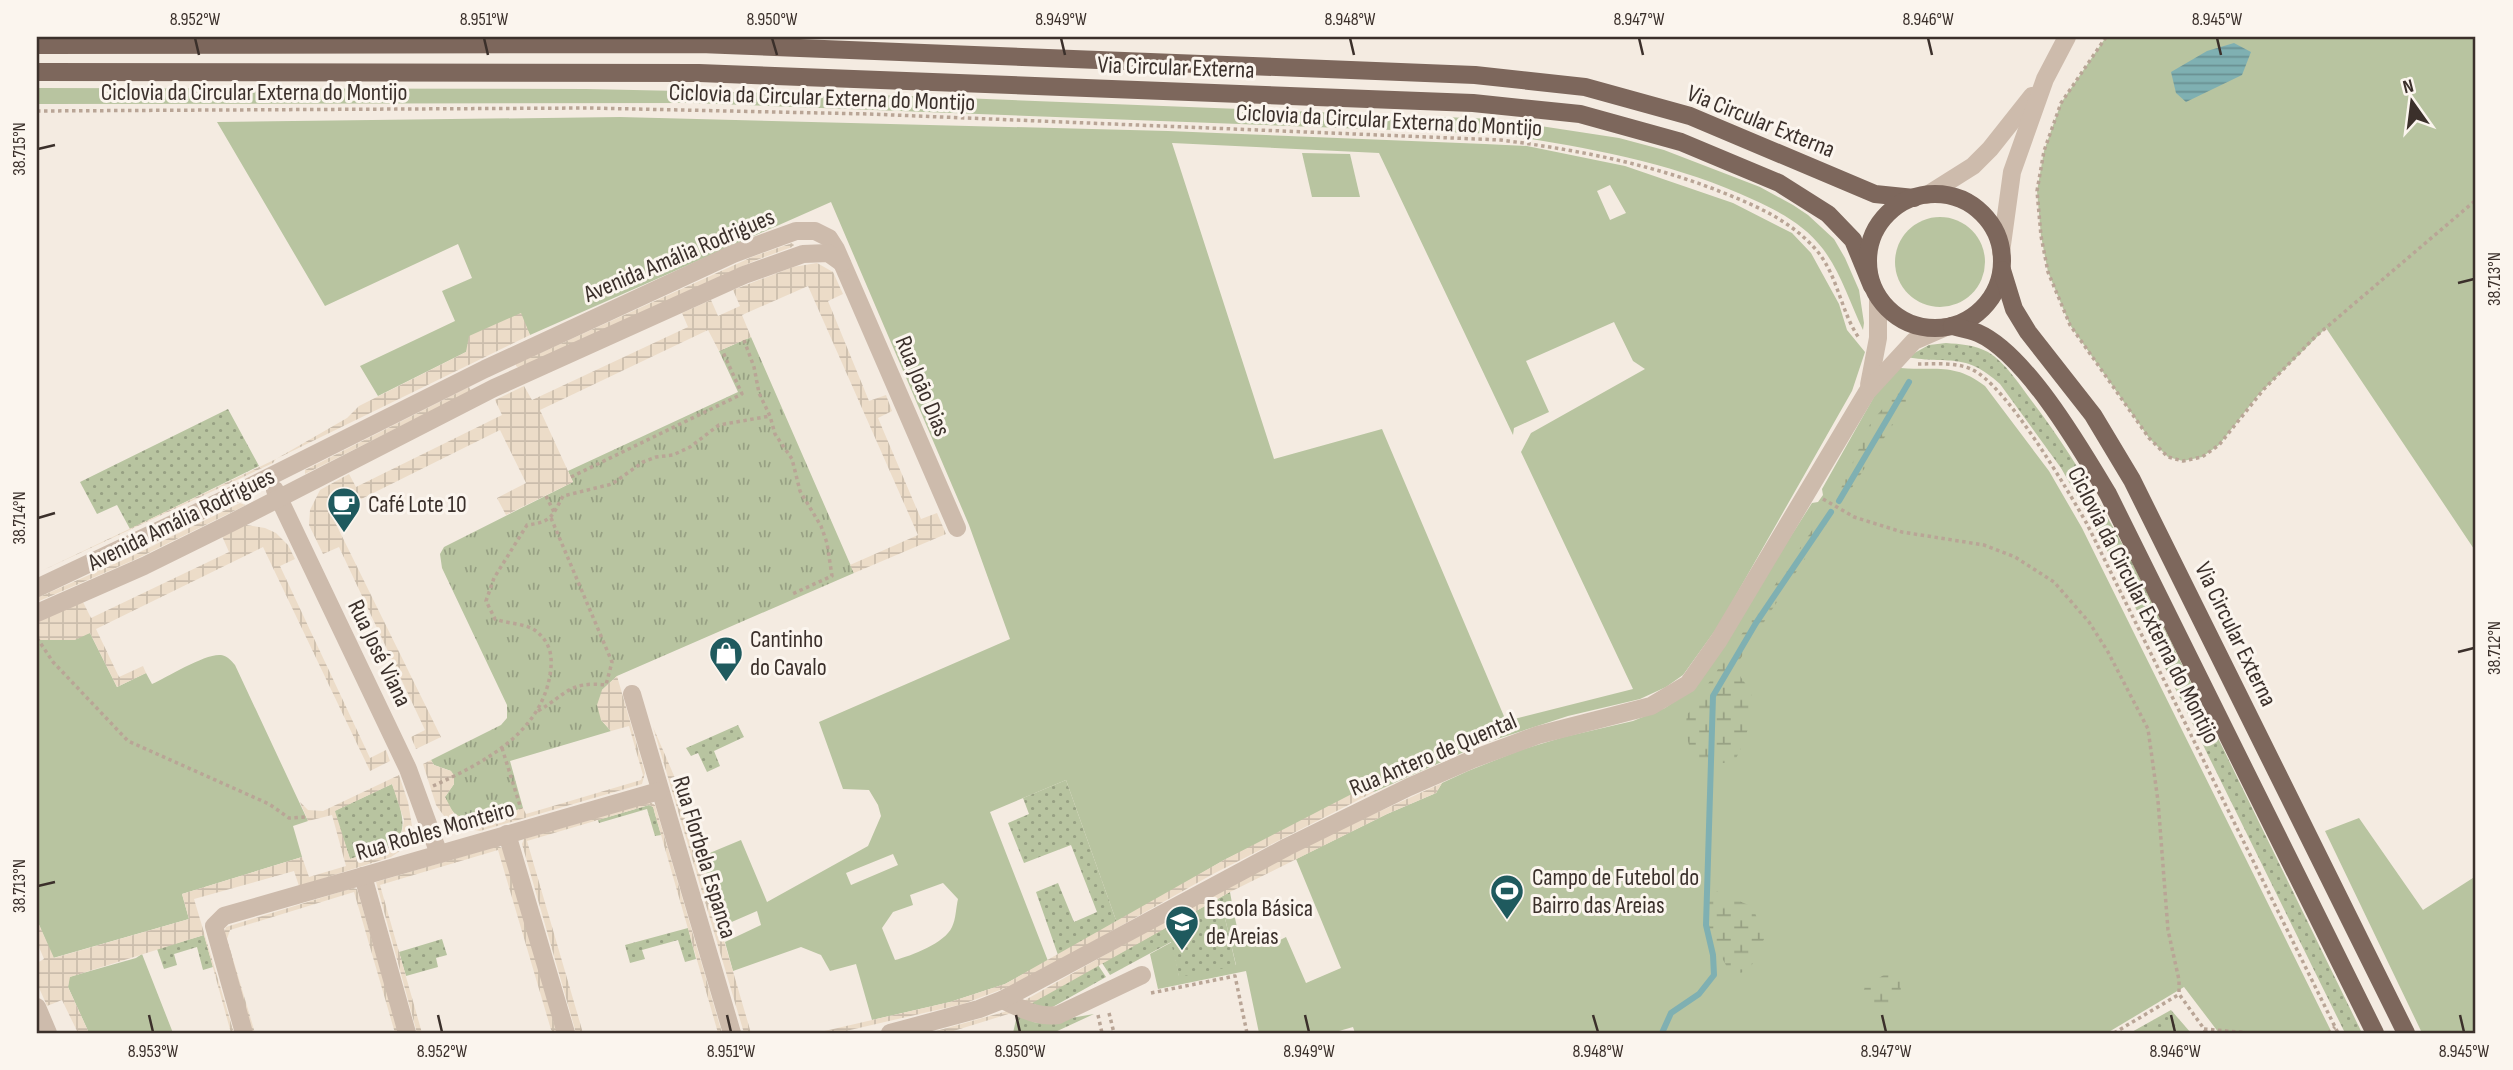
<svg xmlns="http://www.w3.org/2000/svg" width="2513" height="1070" font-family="'Sofia Sans Condensed',sans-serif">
<defs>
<pattern id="wetland-marsh" width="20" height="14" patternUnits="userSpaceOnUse" patternTransform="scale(1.75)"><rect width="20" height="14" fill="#b8c4a0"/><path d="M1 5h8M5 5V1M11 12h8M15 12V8" fill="none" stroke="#97a083"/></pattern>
<pattern id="park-tufts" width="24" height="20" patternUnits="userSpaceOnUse" patternTransform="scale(1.75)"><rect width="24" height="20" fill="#b8c4a0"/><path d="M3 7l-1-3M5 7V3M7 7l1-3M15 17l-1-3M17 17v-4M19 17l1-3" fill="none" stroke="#97a083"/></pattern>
<pattern id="garden-dots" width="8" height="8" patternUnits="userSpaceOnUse" patternTransform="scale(1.75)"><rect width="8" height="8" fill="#b8c4a0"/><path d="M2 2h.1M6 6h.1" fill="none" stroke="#97a083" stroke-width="1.8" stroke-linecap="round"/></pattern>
<pattern id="plaza-grid" width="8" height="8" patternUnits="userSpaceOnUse" patternTransform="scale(1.75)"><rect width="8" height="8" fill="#ecdcc8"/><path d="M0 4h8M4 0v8" fill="none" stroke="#cbbdac"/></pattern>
<pattern id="water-rules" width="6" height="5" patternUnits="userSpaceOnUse" patternTransform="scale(1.75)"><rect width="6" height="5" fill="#7fb0b2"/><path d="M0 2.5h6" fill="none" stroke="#699091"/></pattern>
</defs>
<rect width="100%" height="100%" fill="#f4ebe1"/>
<g fill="#b8c4a0" fill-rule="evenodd">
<path d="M2106,37H2476V552L2326,328L2259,394L2219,445L2202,457L2183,461L2168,457L2149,438L2070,325L2048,272L2041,236L2037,191L2044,151L2061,103Z"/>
<path d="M37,88L586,89L910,96L1494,119L1619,138L1664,150L1760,187L1793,205L1808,215L1834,239L1845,258L1859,290L1864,323L1863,330C1850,303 1841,273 1823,249C1805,225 1780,212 1754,200C1672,162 1585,147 1497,134L692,103L37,104Z"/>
<path d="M620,117L1168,131L1485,144L1527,146L1625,166L1733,203L1792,233L1811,253L1839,304L1847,330L1865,352L1852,391L1719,625L1683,675L1666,687L1640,699L1568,716L1482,744L1374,792L1375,788L1224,860L1117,923L1066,780L990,812L1048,961L1005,984L950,1002L872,1020L856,964L830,971L821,955L801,947L733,971L725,942L761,925L757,911L727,924L700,857L741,840L767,902L868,846L881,816L878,805L869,790L843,789L819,722L1010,639L969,525L831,202L530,335L520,314L469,346L466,352L378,396L360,366L455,321L442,291L472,278L458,244L325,306L217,122ZM1172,143L1379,153L1513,435L1514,428L1549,412L1526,361L1614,322L1633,361L1645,369L1531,433L1521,452L1633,689L1506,721L1382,429L1274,459ZM1610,185L1626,213L1610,220L1597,191ZM893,854L898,865L851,885L846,873ZM943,883L958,899C956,907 956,919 952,927C945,943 911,956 895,960L882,928L893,912L913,905L910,895Z"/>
<path d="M1302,153L1350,154L1360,197H1312Z"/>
<circle cx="1940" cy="262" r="45"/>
<path d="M1893,367C1931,373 1951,360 1985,386L2049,471L2082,528L2332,1033H2219L2184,987L2107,1033H1355L1353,1027L1332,1033H1259L1246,971L1158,989L1150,954L1172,942L1179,976L1236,965L1224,914L1233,909L1240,941L1270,930L1276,942L1286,937L1306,983L1341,968L1296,859L1387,814L1436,793L1442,783L1468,771L1521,750L1564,737L1633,721L1665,708L1694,688L1812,503L1818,502L1823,495L1822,489L1888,372Z"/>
<path d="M90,633L117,687L146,673L152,684C167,677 206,653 221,655C227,656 231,660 235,665L308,821L293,826L302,857L182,894L189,919L53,958L37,920V640Z"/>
<path d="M2359,818L2423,910L2476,876V1033H2422L2325,831Z"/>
<path d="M142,954L173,1033H89L68,987L69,977L136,958Z"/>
</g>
<g fill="url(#wetland-marsh)">
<path d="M1898,391L1908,392L1910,398L1846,497H1837L1871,422Z"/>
<path d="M1819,520L1829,526L1802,563L1735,667C1739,677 1749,686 1752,696C1756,712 1742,749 1734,762L1698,765C1689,750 1684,733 1687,715Z"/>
<path d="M1716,891L1753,907L1764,939L1749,971L1739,973L1727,967L1704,925L1703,907Z"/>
<path d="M1893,969L1900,977L1901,993L1895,1002L1878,1007L1859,1002L1865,987Z"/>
</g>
<path fill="url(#park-tufts)" d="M751,337L854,573L617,676L602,690L601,720L611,731L510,761L523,808C495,818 458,836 445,797L454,784L451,771L434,765L431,760L501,725L507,718V705L442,568L440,554L444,547L573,482L568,471L738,392L719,351Z"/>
<g fill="url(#garden-dots)">
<path d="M1946,343C1960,344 1975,345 1988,352C2006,363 2019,384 2031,400C2070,451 2101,504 2131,560L2362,1033H2345L2102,540L2061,468L2000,384C1964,351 1949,365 1907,357L1929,345Z"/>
<path d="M228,409L259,466L130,529L117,505L97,514L80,482Z"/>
<path d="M738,725L744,737L714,751L720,766L707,772L698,753L691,756L686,748Z"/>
<path d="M1066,780L1117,923L1058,955L1036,892L1058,883L1074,922L1097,912L1071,845L1024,863L1008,823L1029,814L1023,798Z"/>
<path d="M392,784C413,839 404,844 350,859L334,811Z"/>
<path d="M649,805L653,807L661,835L655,836L647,809L599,823L598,820Z"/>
<path d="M1230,892L1233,909L1224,914L1236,966L1179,977L1171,942L1110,975L1102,963Z"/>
<path d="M688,928L696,959L685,962L678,940L642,950L645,959L630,963L625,945Z"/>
<path d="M204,935L213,967L203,970L197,947L174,954L177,965L164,969L157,949Z"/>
<path d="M442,939L447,955L436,958L438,967L406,976L399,952Z"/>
<path d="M1098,965L1106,977L1049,1009L1030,1003Z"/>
<path d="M2171,1010L2191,1033H2130Z"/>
<path d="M1018,1011L1033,1022L1042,1023L1094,1014L1053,1033H1013Z"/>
</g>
<g fill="url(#plaza-grid)" fill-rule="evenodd">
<path d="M792,243L794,245L792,247L754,261L519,368L516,366V364L752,257Z"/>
<path d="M817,263L833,272L843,294L828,301L869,401L886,395L892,411L878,418L921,519L937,513L946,534L854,573L850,565L918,535L808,286L742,315L751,337L719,351L708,330L540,410L573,482L506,515L497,498L526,483L500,430L331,514L441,737L416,749L411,737L425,730L339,547L323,554L309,525L310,510L320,490L349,474L356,487L502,415L495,400L524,386L532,400L688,327L682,313L711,300L718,316L740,306L733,290L793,267Z"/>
<path d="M521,313L530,335L276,459L273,463L110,539L37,573L276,459L347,418L359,406L466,352L469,336Z"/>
<path d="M469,387L471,391L305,474V470Z"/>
<path d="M240,503L245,505L242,507L134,560L37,602V598L132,556Z"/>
<path d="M246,525L265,528L276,533L288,545L295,559L280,566L370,758L386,750L390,761L370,771L263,547L96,629L119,677L143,666L146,673L117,687L90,633L75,640H37V622L83,602L91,618L229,552L222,536Z"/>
<path d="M617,676L645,773L642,784L480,831L454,826L444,816L436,805L423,764L431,760L434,765L451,771L454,775V784L445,797L453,812L463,819L479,822L523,808L526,814L641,780L643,775L629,726L611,731L601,720L597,705L602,690Z"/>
<path d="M653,727L678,785L673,788L727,924L720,927L751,1033H744Z"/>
<path d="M399,775L408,802L412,826L410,835L403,849L391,857L299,886L294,871L194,899L234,1033H231L204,935L70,977L68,987L89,1033H78L62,1000L47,1006L37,983V963L44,959L37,942V920L54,958L189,919L182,894L302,857L309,877L346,866L332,815L308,821L300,802L308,810L323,811ZM392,784L404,820L402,832L391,845L350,859L335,811Z"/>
<path d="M1373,783L1374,792L1213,874L1021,982L963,1004L837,1033H816L950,1002L1005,984L1224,860Z"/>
<path d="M1442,783L1436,793L1387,814L1230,892L1018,1011L947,1033H929L1004,1012L1227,886L1352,824Z"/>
<path d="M650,802L655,805L722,1033H718L653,807L649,805L527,841L583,1033H576L522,844L524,839Z"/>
<path d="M498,846L504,849L557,1033H552L498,850L380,885L422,1033H417L376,882Z"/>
<path d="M353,888L357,889L399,1033H395L354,892L230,930L227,939L255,1033H250L223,935L226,927Z"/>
</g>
<path fill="url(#water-rules)" d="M2234,43L2251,52L2242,75L2186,102L2176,93L2171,72L2207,51Z"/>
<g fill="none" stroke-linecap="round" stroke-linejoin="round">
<g stroke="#7fb0b2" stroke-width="6">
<path d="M1839,501L1909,382"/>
<path d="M1662,1033L1671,1013L1699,994L1714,975L1713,955L1706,925L1713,696L1756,623L1831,512"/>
</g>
<g stroke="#b9a596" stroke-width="3.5" stroke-dasharray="3.5 3.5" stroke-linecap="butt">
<path d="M2106,37L2061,103L2044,151L2037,191L2041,236L2048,272L2070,325L2149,438L2168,457L2183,461L2202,457L2219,445L2264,389L2315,337L2476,200"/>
<path d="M37,111L588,108L869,114L1501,140C1578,150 1652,164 1724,193C1759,207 1793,222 1818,252C1838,277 1841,312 1859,338"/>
<path d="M744,340L754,367L759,393L770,416L775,434L792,459L800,491L821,526L827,543L832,576L790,595"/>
<path d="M1918,364C1935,364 1955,362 1971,369C2006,384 2067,489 2087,524L2338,1033"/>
<path d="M571,477L742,394L722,350"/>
<path d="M546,496L554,512"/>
<path d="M1823,499L1854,517L1902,532L1984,545L2015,557L2054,582L2089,622L2108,652L2148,729L2158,801L2168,930L2179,980V994L2207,1033"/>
<path d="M37,638L53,662L128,741L269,804L289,818L306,817"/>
<path d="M538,711C567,694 569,681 606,685L612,662L551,518"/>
<path d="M502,748L521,809"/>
<path d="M433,786C483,763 540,734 550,675C553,657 551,643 536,631C525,623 508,624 495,619L486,601L494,578L527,525C552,522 552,516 563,496L612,484L643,462L656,457L673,455L690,447L719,425L770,416"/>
<path d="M1151,993L1235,976L1247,1033"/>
<path d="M1109,1013L1114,1033"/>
<path d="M1098,1015L1102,1033"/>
<path d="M2204,1029L2250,1033"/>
<path d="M2114,1033L2178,995"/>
<path d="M2328,1033L2335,1027"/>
</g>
<g stroke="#cdbbac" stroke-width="18">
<path d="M1927,195L1973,166L1990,149L2032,96"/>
<path d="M2001,252L2012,172L2045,79L2067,37"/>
<path d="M1869,385L1878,338V297"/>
<path d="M275,490L408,769L439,854"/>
<path d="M37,588L217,503L485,369L733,254L796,231H815L829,238L836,249L957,528"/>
<path d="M37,613L144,566L229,524L494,388L744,275L803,254L828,253L842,263"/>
<path d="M632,694L732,1033"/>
<path d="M507,834L566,1033"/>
<path d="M363,876L407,1033"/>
<path d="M1002,1000C1021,1008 1037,1018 1058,1015L1142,975"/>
<path d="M37,1007L48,1033"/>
<path d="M244,1033L214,926L224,916L659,791"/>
<path d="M890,1033L979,1009L1002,1000L1287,847L1409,787L1473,759L1538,735L1651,706L1688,684L1719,640L1867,392L1914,341L1946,327"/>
</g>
<g stroke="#7d675c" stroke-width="18">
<path d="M37,45L700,44L1475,75L1585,87L1690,116L1875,194L1914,198"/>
<path d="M37,72L699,73L1473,103L1580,114L1681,142L1779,183L1828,214L1853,240L1872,286"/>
<circle cx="1935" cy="261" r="67"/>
<path d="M2002,270L2014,309L2028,332L2093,415L2132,480L2406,1033"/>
<path d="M1952,326C1960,328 1970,330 1978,333C2026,354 2081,449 2108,494L2375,1033"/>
</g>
</g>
<path fill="none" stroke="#3b302b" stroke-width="2.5" d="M195,38L199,55M484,38L488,55M772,38L777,55M1061,38L1065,55M1350,38L1354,55M1639,38L1643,55M1928,38L1932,55M2217,38L2221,55M38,149L55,145M2458,283L2474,279M38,518L55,513M2458,652L2474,648M38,886L55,882M149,1015L153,1032M438,1015L442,1032M727,1015L731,1032M1016,1015L1020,1032M1305,1015L1309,1032M1593,1015L1598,1032M1882,1015L1886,1032M2171,1015L2175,1032M2460,1015L2464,1032"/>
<defs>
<g id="cafe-pin" transform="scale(1.75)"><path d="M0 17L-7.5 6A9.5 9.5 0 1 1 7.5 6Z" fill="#1f5a5e" stroke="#fbf5ee"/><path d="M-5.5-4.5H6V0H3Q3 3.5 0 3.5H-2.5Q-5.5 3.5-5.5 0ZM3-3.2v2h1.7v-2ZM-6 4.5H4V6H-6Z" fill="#fff"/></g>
<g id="shop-pin" transform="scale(1.75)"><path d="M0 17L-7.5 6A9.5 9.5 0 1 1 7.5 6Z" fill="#1f5a5e" stroke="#fbf5ee"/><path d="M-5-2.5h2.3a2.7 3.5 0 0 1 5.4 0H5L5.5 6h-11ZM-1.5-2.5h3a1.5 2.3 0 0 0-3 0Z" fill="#fff"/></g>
<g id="stadium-pin" transform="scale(1.75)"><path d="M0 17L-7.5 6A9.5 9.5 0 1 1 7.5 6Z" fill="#1f5a5e" stroke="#fbf5ee"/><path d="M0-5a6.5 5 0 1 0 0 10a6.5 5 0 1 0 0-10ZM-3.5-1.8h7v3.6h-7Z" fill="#fff"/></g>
<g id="school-pin" transform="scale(1.75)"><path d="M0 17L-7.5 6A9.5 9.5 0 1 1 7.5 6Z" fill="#1f5a5e" stroke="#fbf5ee"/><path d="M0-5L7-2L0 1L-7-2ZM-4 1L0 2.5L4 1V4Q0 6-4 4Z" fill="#fff"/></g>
</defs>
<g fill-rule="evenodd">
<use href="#cafe-pin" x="344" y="504"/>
<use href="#shop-pin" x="726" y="653"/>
<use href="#stadium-pin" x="1507" y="891"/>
<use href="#school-pin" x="1182" y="922"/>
</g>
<g text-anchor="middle" stroke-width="6" stroke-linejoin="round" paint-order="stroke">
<g font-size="24" fill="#3b302b" stroke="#fbf5ee">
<text transform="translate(1176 67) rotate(2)" y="8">Via Circular Externa</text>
<text x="254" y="100">Ciclovia da Circular Externa do Montijo</text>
<text transform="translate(822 97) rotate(2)" y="8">Ciclovia da Circular Externa do Montijo</text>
<text transform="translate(1389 120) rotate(3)" y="8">Ciclovia da Circular Externa do Montijo</text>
<text transform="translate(1761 121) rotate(22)" y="8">Via Circular Externa</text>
<text transform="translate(679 255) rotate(-23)" y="8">Avenida Amália Rodrigues</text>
<text transform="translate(923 386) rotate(67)" y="8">Rua João Dias</text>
<text transform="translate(181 519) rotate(-26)" y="8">Avenida Amália Rodrigues</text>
<text transform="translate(2144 605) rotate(63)" y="8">Ciclovia da Circular Externa do Montijo</text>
<text transform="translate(2236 634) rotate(64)" y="8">Via Circular Externa</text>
<text transform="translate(380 653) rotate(64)" y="8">Rua José Viana</text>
<text transform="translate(1433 754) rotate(-23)" y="8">Rua Antero de Quental</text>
<text transform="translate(435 830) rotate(-16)" y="8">Rua Robles Monteiro</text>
<text transform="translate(705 857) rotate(73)" y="8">Rua Florbela Espanca</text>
</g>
<g font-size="24" fill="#3b302b" stroke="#fbf5ee" text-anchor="start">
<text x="368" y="512">Café Lote 10</text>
<text x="750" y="647">Cantinho<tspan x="750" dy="28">do Cavalo</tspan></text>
<text x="1532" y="885">Campo de Futebol do<tspan x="1532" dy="28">Bairro das Areias</tspan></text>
<text x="1206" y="916">Escola Básica<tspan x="1206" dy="28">de Areias</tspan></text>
</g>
</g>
<rect width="2513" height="1070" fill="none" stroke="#fbf5ee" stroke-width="77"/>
<g transform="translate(2412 102) rotate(346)" stroke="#fbf5ee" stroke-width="5" paint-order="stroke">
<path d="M0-5L12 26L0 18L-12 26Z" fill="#3b302b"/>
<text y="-10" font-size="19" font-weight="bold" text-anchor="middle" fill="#3b302b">N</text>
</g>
<rect x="38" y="38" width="2436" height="994" fill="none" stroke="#3b302b" stroke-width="2.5"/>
<g font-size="18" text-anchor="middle" fill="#3b302b">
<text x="195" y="25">8.952°W</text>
<text x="484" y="25">8.951°W</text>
<text x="772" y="25">8.950°W</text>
<text x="1061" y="25">8.949°W</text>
<text x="1350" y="25">8.948°W</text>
<text x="1639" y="25">8.947°W</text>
<text x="1928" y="25">8.946°W</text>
<text x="2217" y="25">8.945°W</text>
<text transform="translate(19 149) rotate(-90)" y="6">38.715°N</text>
<text transform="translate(2494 279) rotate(-90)" y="6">38.713°N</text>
<text transform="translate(19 518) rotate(-90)" y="6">38.714°N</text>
<text transform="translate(2494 648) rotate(-90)" y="6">38.712°N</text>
<text transform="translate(19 886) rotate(-90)" y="6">38.713°N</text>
<text x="153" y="1057">8.953°W</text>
<text x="442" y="1057">8.952°W</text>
<text x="731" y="1057">8.951°W</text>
<text x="1020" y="1057">8.950°W</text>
<text x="1309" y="1057">8.949°W</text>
<text x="1598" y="1057">8.948°W</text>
<text x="1886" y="1057">8.947°W</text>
<text x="2175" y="1057">8.946°W</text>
<text x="2464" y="1057">8.945°W</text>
</g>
</svg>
